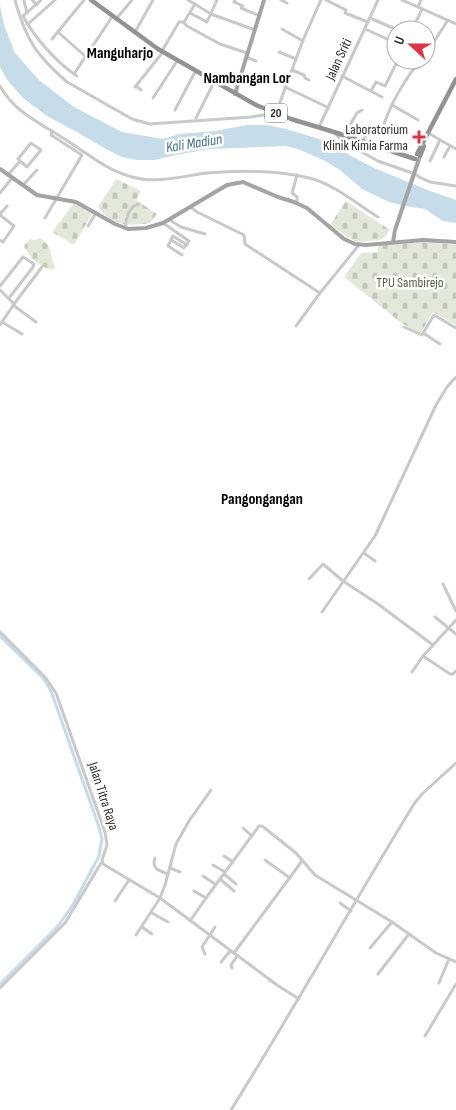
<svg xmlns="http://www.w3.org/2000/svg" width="456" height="1110" font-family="'Sofia Sans Condensed',sans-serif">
<defs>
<pattern id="cemetery-stones" width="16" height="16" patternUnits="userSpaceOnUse" patternTransform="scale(1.25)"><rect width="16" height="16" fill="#e2e9da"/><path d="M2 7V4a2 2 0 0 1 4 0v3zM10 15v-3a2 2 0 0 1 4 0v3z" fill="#c2c8bb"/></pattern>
</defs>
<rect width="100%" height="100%" fill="#fff"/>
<g fill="url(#cemetery-stones)">
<path d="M116,179L141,191L136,200L157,214L150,223C127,226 113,227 98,207Z"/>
<path d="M346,201L390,230L385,237L379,240L358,242L351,239L330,225Z"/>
<path d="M74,203L93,212L74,245L52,232Z"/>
<path d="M40,238C54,247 49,254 55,267L53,270C39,267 30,259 24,246L30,239L34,240Z"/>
<path d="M429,242L456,245V325L433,312L420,334L400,322L344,277L361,253L378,252V245Z"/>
</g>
<path fill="#c6dce8" d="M0,5L4,25L15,53L39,80L74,107L122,132L163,139L179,134L215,131L247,125H267L286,129L319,139L374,168L430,191L456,200V223L443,221L425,209L405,206L389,202L362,189L340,170L323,160L298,149L285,146L210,149L181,154L154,160H137L122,157L104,148L84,136L47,116L23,98L8,81L0,67Z"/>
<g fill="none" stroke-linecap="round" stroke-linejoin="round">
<path stroke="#c6dce8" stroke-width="3" d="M0,636L43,678L51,691L99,827L102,839L99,856L74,903L58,926L0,984"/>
<g stroke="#c9c9c9" stroke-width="3">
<path d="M15,0C26,40 36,55 67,82L132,119L150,124L251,117L276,113L303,40L321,0"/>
<path d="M32,0L37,5"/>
<path d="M188,0L211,14L255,30"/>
<path d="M235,0L234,2L243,6L241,8L260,16"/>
<path d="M281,0L287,3"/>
<path d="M326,0L346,10L345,13L368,22"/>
<path d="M402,0L456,24"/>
<path d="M24,1L27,13"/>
<path d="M418,7L421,0"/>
<path d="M190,13L207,22L217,0"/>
<path d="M23,16C34,37 57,63 77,76"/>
<path d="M23,16L41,0"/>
<path d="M370,18L393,28"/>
<path d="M116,19L132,0"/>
<path d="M416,22L422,9"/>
<path d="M184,23L187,26L220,44L247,53"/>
<path d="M28,24L55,0"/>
<path d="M282,29L303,41"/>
<path d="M365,29L396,43"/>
<path d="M58,32L85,56"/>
<path d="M135,32L153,0"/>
<path d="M52,39L84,0"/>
<path d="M162,51L179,22H184L195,4"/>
<path d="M279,52L296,59"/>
<path d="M426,54L448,20"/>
<path d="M246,57L256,61"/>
<path d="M292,70L304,75L305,78L309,80"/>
<path d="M74,74L112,17"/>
<path d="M342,76L382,97"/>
<path d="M0,86C14,112 40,123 63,138C86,152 105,170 132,177C157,184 182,176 207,173C241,170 275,170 309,178C332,183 357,204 378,217"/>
<path d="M136,86L141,90"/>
<path d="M135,87L163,52"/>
<path d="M285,87L327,107"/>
<path d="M371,91L376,82L385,86L398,60"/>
<path d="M153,98L177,61"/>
<path d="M392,105L418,120"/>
<path d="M175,110L195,72"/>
<path d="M196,118L214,82"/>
<path d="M319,127L378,0"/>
<path d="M335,133L342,141L378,161L415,174L421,178L430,182L456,186"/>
<path d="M428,133L456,149"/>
<path d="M344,135L357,113L362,110"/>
<path d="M363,142L369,126L382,131C388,108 405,78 421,60"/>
<path d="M444,157L450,146"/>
<path d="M430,161L440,140"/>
<path d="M8,175L20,161L18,159L31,143L41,150L27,167L20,161"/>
<path d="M297,175L292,193L297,197V203"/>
<path d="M23,185L37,170"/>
<path d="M0,193L12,178"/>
<path d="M190,207L197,212L244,235L245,244L320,293"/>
<path d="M0,214L7,206"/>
<path d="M0,215L14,226L3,242L0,240"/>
<path d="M45,218L82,155L51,135L52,131"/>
<path d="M170,220L181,227L205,234"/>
<path d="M163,223L189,241L184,248L171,240"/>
<path d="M88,226L96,213"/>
<path d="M125,228C126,219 129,206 139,204"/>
<path d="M182,255L168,246L173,236L187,245"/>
<path d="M0,286L23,257L34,264L33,267L9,298"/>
<path d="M0,290L14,304L0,325"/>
<path d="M14,304L42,267"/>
<path d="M13,305L36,322"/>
<path d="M2,322L22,334"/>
<path d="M296,326L320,293L359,245"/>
<path d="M404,327L422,335L434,315L456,328"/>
<path d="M423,333L440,344"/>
<path d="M364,553L375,561"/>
<path d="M309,579L323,564L343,581L378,604L433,645"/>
<path d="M443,584L456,611"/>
<path d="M322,612L375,536L436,405L447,387L456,377"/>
<path d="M435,617L456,634"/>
<path d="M0,632L45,677L56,693L105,832L107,845L102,860L103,864L160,898L277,985L299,999"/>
<path d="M423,656L450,674H453L456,671"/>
<path d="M412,672L423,656L456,620"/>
<path d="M243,828L252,836"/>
<path d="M224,856L233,862"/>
<path d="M155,858C151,869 160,871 168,874"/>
<path d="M265,860L290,878"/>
<path d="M213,865L225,872"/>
<path d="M170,868L180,872"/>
<path d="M224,874L236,884"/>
<path d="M203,876L215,884"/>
<path d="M220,879L234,891"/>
<path d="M194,891L206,898"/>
<path d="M115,901L129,880"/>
<path d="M340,903L351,911"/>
<path d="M152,913L168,922"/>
<path d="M190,921L206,898L259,826H262L296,853L315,875L392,922L436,953L456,962"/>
<path d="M142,927L152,934"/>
<path d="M136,935L160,898L165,885L176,844L189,821L211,790"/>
<path d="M370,948L392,922"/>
<path d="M234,953L302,861"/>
<path d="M205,954L202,947L215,927"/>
<path d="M221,962L230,951"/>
<path d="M232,968L231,965L237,956"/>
<path d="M378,974L409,934"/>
<path d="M439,983L449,959"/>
<path d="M0,988L65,923L101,863"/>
<path d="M425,1036L456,984"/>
<path d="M231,1110C294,1009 352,905 414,804L422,794L456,763"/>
</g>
<g stroke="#a4a4a4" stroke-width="4">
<path d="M235,94L264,0"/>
<path d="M0,169L37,195L76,202L115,224L128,229L146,228L163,223L227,185L243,182L278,197L294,202L307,208L344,239L355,244L366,245L423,240L456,242"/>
<path d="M393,242L395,230L419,159"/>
</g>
<g stroke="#939393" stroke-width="4.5">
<path d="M91,0L158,49L256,105L291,119L334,132L415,159"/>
<path d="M417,154L456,79"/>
<path d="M420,156L424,146"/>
</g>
</g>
<path fill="#db3547" stroke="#fff" stroke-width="2" d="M416.5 129.5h5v5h5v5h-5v5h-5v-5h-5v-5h5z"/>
<g text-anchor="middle" stroke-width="5" stroke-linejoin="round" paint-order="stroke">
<rect fill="#fff" stroke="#6b6b6b" stroke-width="1" x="265" y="103.5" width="22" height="19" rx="4"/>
<g font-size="12" font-weight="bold" fill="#2c2c2c">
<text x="276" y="117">20</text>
</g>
<g font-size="14" fill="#2c2c2c" stroke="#fff">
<text transform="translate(338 59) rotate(-65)" y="5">Jalan Sriti</text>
<text transform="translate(104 796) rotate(72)" y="5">Jalan Titra Raya</text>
</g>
<g font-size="14" fill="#2c2c2c" stroke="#fff" text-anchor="end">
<text x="408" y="134">Laboratorium<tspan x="408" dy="16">Klinik Kimia Farma</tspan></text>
</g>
<g font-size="14" fill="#50653c" stroke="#fff">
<text x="410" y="287">TPU Sambirejo</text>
</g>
<g font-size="15" font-style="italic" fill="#3f6f89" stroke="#fff">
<text transform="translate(194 143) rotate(-9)" y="5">Kali Madiun</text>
</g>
<g font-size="16" font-weight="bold" fill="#000" stroke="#fff">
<text x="120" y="58">Manguharjo</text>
<text x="247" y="83">Nambangan Lor</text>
<text x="262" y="504">Pangongangan</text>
</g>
</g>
<g transform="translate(411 45) rotate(291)"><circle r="24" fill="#ffffff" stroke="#ababab"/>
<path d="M0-4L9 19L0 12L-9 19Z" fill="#db3547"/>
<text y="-8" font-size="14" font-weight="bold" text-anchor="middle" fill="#2c2c2c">U</text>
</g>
</svg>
